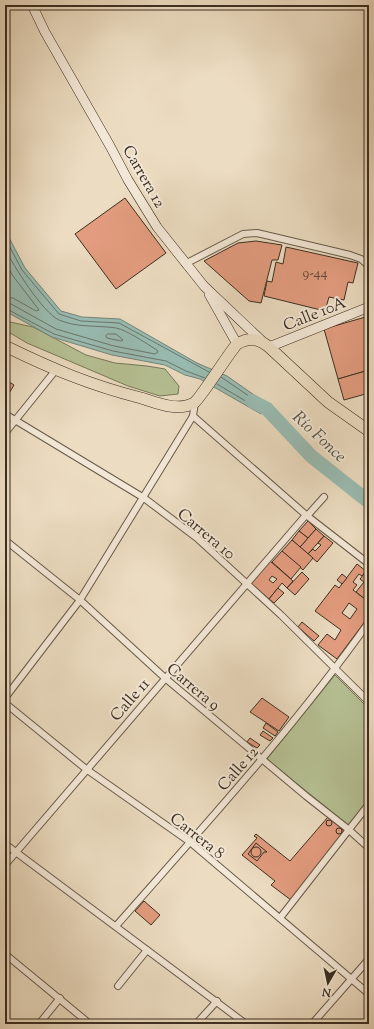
<svg xmlns="http://www.w3.org/2000/svg" width="374" height="1029" font-family="'Sorts Mill Goudy',serif">
<rect width="100%" height="100%" fill="#ecdcc1"/>
<filter id="stains"><feTurbulence type="fractalNoise" baseFrequency=".005" numOctaves="4"/><feColorMatrix values="0 0 0 0 .2 0 0 0 0 .09 0 0 0 0 .02 0 0 0 .5 -.17"/></filter>
<radialGradient id="worn" r=".72"><stop offset=".6" stop-color="#630" stop-opacity="0"/><stop offset="1" stop-color="#630" stop-opacity=".3"/></radialGradient>
<g fill="#b6c194" stroke="#78785a">
<path d="M5,316L10,322L33,327L86,355L115,363L147,366L165,369L179,386L178,394L160,396L128,386L27,343L5,330Z"/>
<path d="M335,675L369,709V803L349,826L267,759Z"/>
</g>
<path fill="#99bcb3" stroke="#738479" d="M5,230L25,268L61,311L82,317L120,319L197,363L227,376L267,404V409L261,414L200,379L185,375L165,365L112,355L52,337L5,311Z"/>
<g fill="none" stroke-linecap="round" stroke-linejoin="round">
<g stroke="#6a766a" stroke-width="1">
<path d="M5,238L22,270L59,314L81,321L119,323L209,372"/>
<path d="M5,249C13,265 43,313 59,320C78,328 96,325 116,328C127,330 147,344 157,350L158,352L155,354L114,346L56,329L11,304L5,303"/>
<path d="M5,262L13,276L39,310L36,311L13,298L5,297"/>
<path d="M5,308L54,334L113,351L166,361L186,371L205,378"/>
<path d="M108,334H116L123,340L121,341L107,338L106,336Z"/>
<path d="M217,384L259,409L262,408V405L221,377"/>
</g>
<path stroke="#99bcb3" stroke-width="14" d="M252,401L267,409L311,456L369,502"/>
</g>
<g fill="#e39c7f" stroke="#3b2f21" fill-rule="evenodd">
<path d="M125,198L166,253L116,289L75,234Z"/>
<path d="M256,241L282,245L278,260H272L261,303L249,301L204,261L238,243Z"/>
<path d="M286,247L358,263L353,283L348,282L344,300L329,297L325,311L264,296L267,281L272,282L276,262L283,264Z"/>
<path d="M369,316V370L338,379L324,329Z"/>
<path d="M369,370V393L344,400L338,379Z"/>
<path d="M5,379L14,385L5,400Z"/>
<path d="M308,521L316,529L308,538L299,531Z"/>
<path d="M316,529L324,536L308,554L300,547Z"/>
<path d="M299,531L308,538L300,547L292,540Z"/>
<path d="M324,536L333,543L317,562L308,554L313,549L315,551L321,545L318,543Z"/>
<path d="M292,540L313,558L303,570L282,551Z"/>
<path d="M282,551L301,567L291,579L272,562Z"/>
<path d="M270,561L293,581L287,588L282,583L269,599L250,583ZM272,576L277,579L273,583L269,580Z"/>
<path d="M357,564L366,571L362,576L359,574L353,582L357,585L353,590L369,602V616L337,659L318,645L327,634L335,640L341,630L315,611L335,585L339,588ZM349,603L357,609L350,619L342,613Z"/>
<path d="M368,569L369,570V586L360,579Z"/>
<path d="M302,572L309,579L295,595L287,588Z"/>
<path d="M342,574L347,578L342,584L337,580Z"/>
<path d="M364,582L369,586V602L356,592Z"/>
<path d="M278,588L284,593L274,603L269,599Z"/>
<path d="M302,622L319,636L314,641L298,627Z"/>
<path d="M262,698L289,717L279,731L250,712Z"/>
<path d="M266,723L278,732L275,736L263,728Z"/>
<path d="M263,731L273,738L270,741L260,735Z"/>
<path d="M250,738L260,745L257,748L247,742Z"/>
<path d="M328,817L344,831L291,900L271,885L275,881L242,855L257,838L254,836L256,834L290,861Z"/>
<circle cx="329" cy="823" r="3"/>
<circle cx="339" cy="831" r="3"/>
<path d="M256,843L267,852H264L257,861L248,854Z"/>
<circle cx="256" cy="852" r="5"/>
<path d="M144,901L160,915L151,925L135,911Z"/>
</g>
<g fill="none" stroke-linecap="round" stroke-linejoin="round">
<g stroke="#675a49" stroke-width="8">
<g id="street">
<path d="M185,264L243,234L257,233L350,255L361,259L369,266"/>
<path d="M5,414L144,498L197,538L281,615L369,702"/>
<path d="M193,416L306,515L369,564"/>
<path d="M5,433L55,371"/>
<path d="M307,516L324,497"/>
<path d="M5,540L80,600L165,678L306,796L348,829L369,848"/>
<path d="M5,698L80,600L193,416L195,402"/>
<path d="M5,703L86,769L190,842L369,994"/>
<path d="M5,844L246,1024"/>
<path d="M5,865L306,515"/>
<path d="M280,918L369,804"/>
<path d="M116,926C203,827 293,729 369,622"/>
<path d="M5,954L90,1024"/>
<path d="M118,986L147,950"/>
<path d="M39,1024L60,998"/>
<path d="M196,1024L217,1001"/>
<path d="M312,1024L369,959"/>
</g>
</g>
<g stroke="#3b2f21" stroke-width="10">
<g id="secondary">
<path d="M32,5L45,32L110,146L128,180L157,227L204,286L262,341"/>
<path d="M209,294L237,344"/>
<path d="M269,347L369,307"/>
</g>
</g>
<g stroke="#3b2f21" stroke-width="12">
<path id="highway" d="M5,346C52,369 90,385 141,398C157,403 178,412 194,403C201,398 228,354 237,344C249,337 258,338 269,347L328,402L369,431"/>
</g>
<use href="#street" stroke="#f3e8d7" stroke-width="6"/>
<use href="#secondary" stroke="#f3e8d7" stroke-width="9"/>
<use href="#highway" stroke="#ecdcc1" stroke-width="11"/>
</g>
<g text-anchor="middle" stroke-width="4" stroke-linejoin="round" paint-order="stroke">
<g font-size="14" fill="#654a38">
<text x="315" y="277">9-44</text>
</g>
<g font-size="16" fill="#3b2f21" stroke="#f3e8d7">
<text transform="translate(145 176) rotate(60)" y="6">Carrera 12</text>
<text transform="translate(314 313) rotate(-22)" y="6">Calle 10A</text>
<text transform="translate(207 533) rotate(40)" y="6">Carrera 10</text>
<text transform="translate(194 686) rotate(40)" y="6">Carrera 9</text>
<text transform="translate(129 699) rotate(-49)" y="6">Calle 11</text>
<text transform="translate(237 768) rotate(-49)" y="6">Calle 12</text>
<text transform="translate(198 835) rotate(38)" y="6">Carrera 8</text>
</g>
<g font-size="17" font-style="italic" fill="#525246" stroke="#f3e8d7">
<text transform="translate(320 436) rotate(43)" y="6">Río Fonce</text>
</g>
</g>
<rect width="374" height="1029" fill="none" stroke="#ecdcc1" stroke-width="20"/>
<rect x="6" y="6" width="362" height="1017" fill="none" stroke="#3b2f21" stroke-width="2"/>
<rect x="10" y="10" width="354" height="1009" fill="none" stroke="#3b2f21"/>
<g transform="translate(328 983) rotate(189)" stroke="#f3e8d7" stroke-width="3" paint-order="stroke">
<path d="M0-3L7 15L0 10L-7 15Z" fill="#3b2f21"/>
<text y="-6" font-size="11" font-weight="bold" text-anchor="middle" fill="#3b2f21">N</text>
</g>
<rect width="100%" height="100%" filter="url(#stains)"/>
<rect width="100%" height="100%" fill="url(#worn)"/>
</svg>
